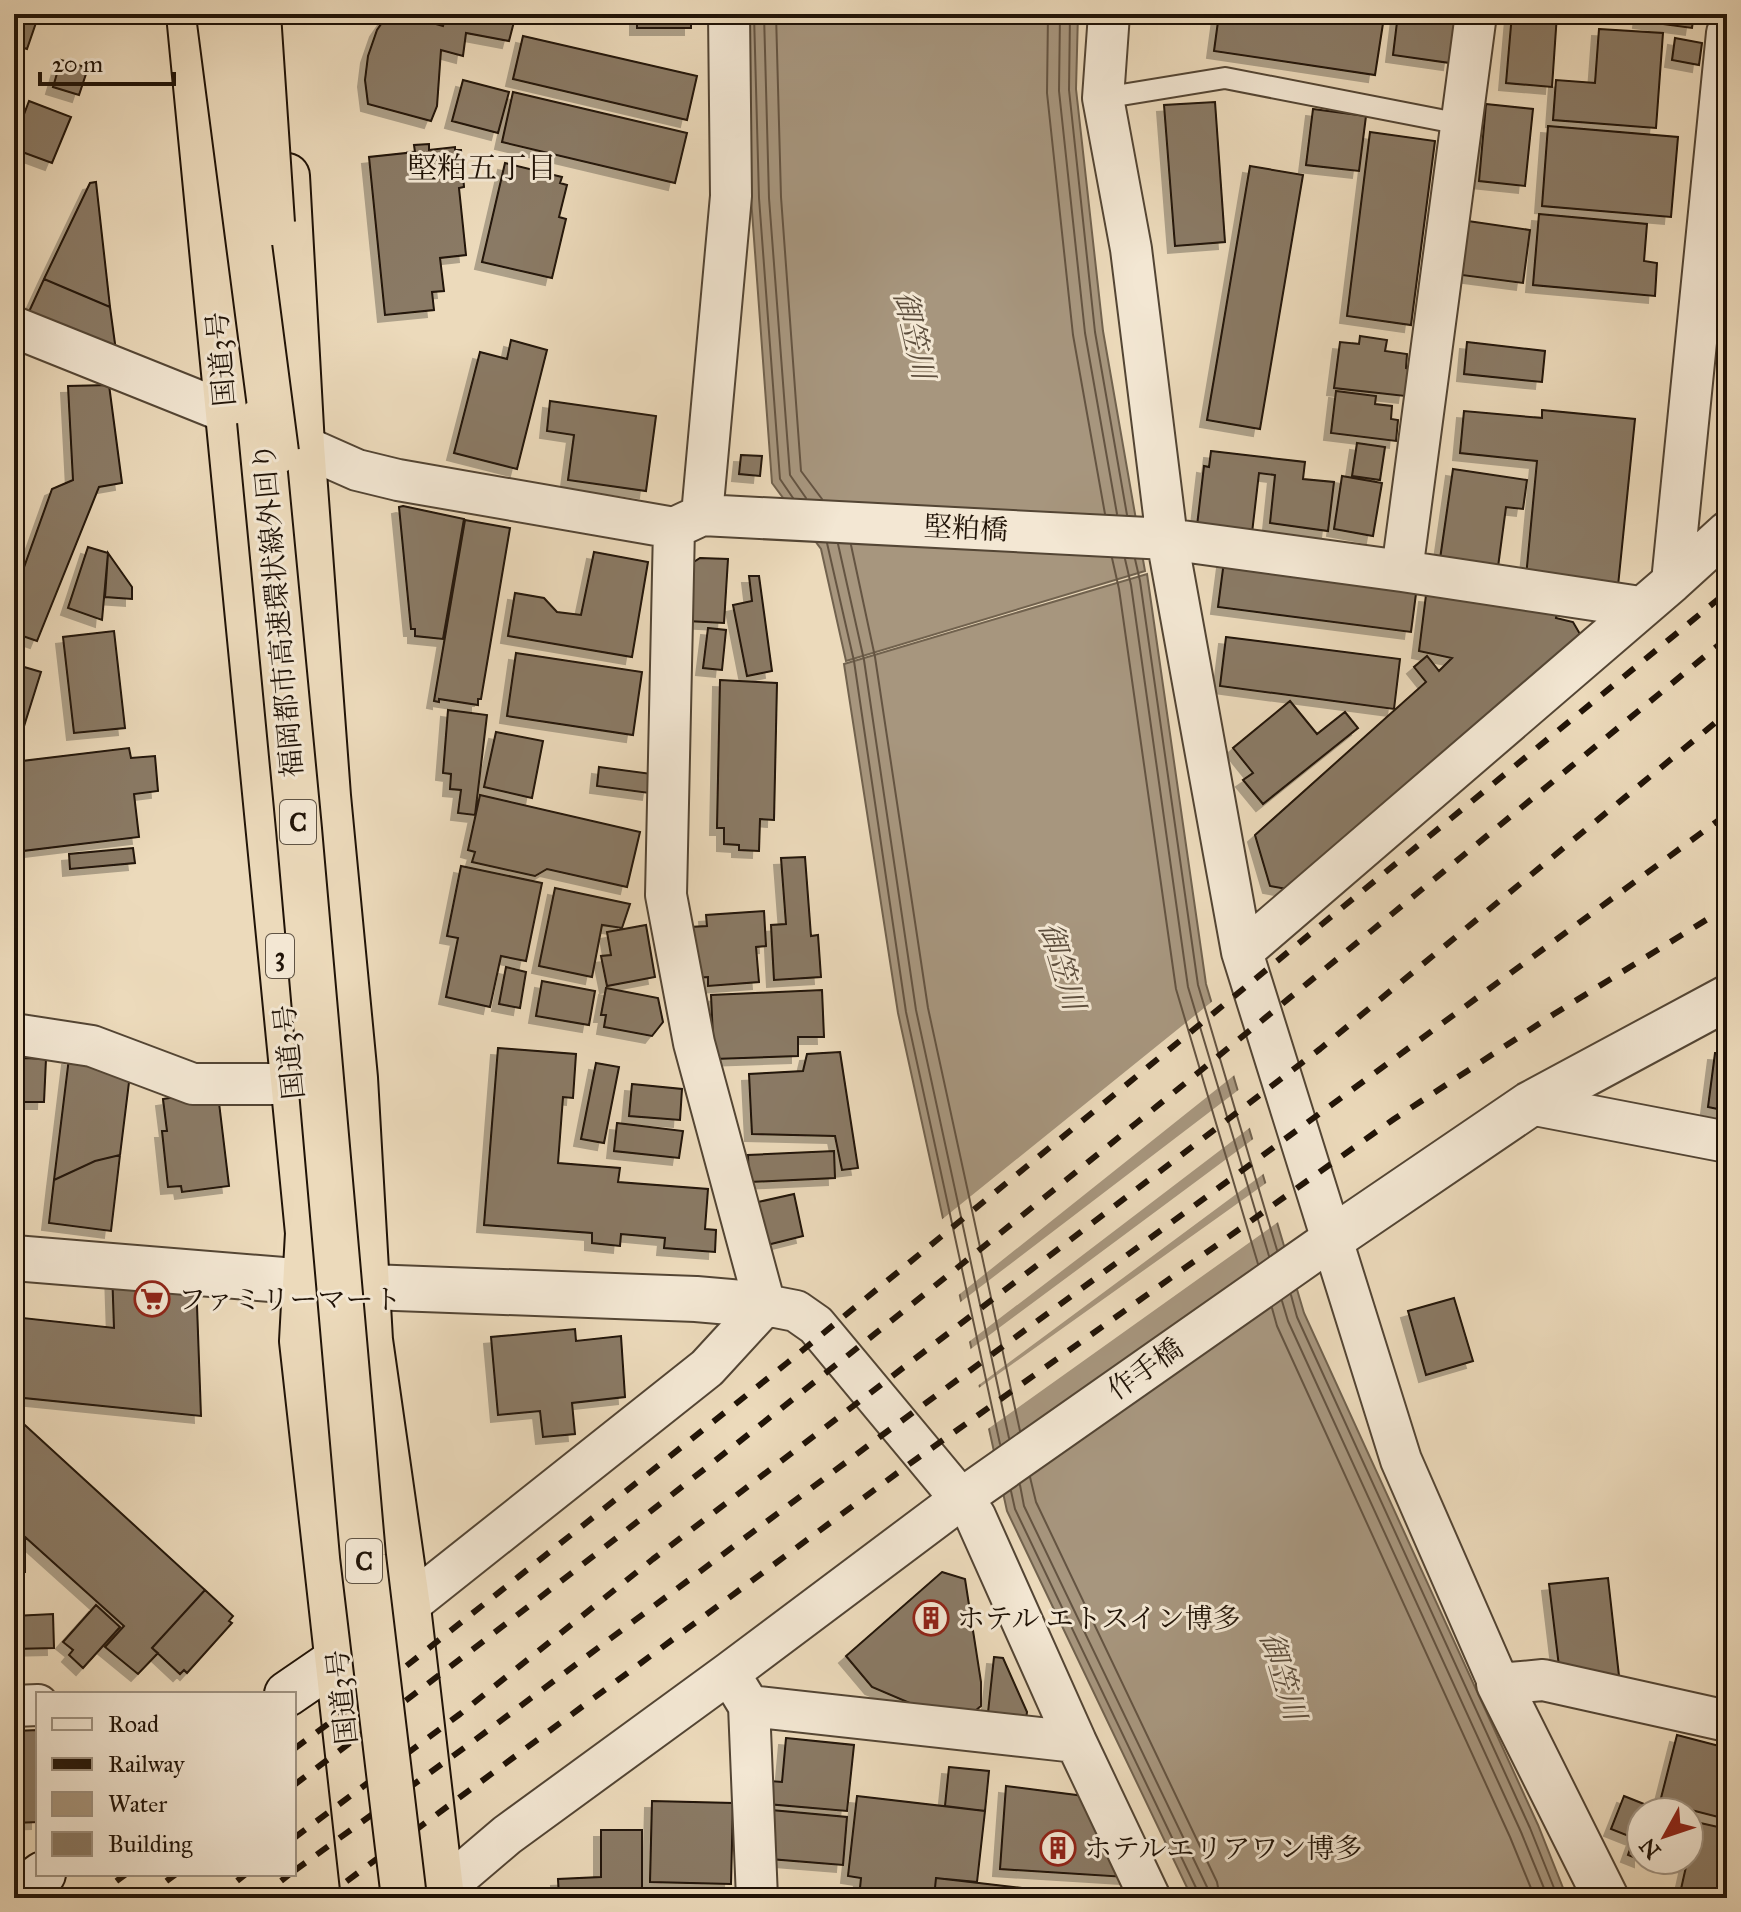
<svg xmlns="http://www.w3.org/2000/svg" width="1741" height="1912" font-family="'IM FELL Great Primer','Noto Serif JP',serif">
	<defs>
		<filter id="shadow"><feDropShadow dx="-7" dy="7" stdDeviation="0" flood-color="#0004"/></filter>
	</defs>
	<rect width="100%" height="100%" fill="#ecdabb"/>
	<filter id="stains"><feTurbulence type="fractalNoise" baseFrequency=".0025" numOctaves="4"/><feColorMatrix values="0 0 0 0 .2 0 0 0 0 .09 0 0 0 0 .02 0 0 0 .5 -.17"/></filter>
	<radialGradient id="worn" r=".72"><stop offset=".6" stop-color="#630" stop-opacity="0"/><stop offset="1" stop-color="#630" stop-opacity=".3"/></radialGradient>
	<path fill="#a7967e" stroke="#71624e" stroke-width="2" d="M746,14H1078L1076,89L1103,331L1145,571L846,661L821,549L772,483L751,198Z
		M1147,574L1206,984L1304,1313L1538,1825L1567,1898H1192L1007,1511L898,1013L844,664Z"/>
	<path fill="#ecdabb" d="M1214,1000L1237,1073L956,1297L940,1221Z
		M1241,1088L1252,1126L966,1344L958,1304Z
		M1256,1137L1266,1172L976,1387L968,1351Z
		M1269,1181L1281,1220L985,1431L976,1390Z"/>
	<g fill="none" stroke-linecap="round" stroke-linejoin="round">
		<path stroke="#645442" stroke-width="2" d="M754,14L759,198L780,479L793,498
			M764,14L769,198L790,475L806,498
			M776,14L781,197L801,471L822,499
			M1048,14L1047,93L1073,335L1105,514
			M1060,14L1059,91L1085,333L1117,514
			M1070,14L1069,90L1095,332L1127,515
			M827,543L854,661L906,1012L1000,1444
			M838,544L864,660L916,1010L1009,1438
			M851,545L875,657L928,1008L1020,1431
			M1112,558L1119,589L1176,989L1258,1264
			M1125,559L1131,585L1188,987L1269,1256
			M1135,559L1140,581L1198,985L1277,1250
			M1291,1295L1297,1317L1530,1828L1558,1898
			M1282,1301L1288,1321L1521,1832L1548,1898
			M1272,1308L1277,1326L1510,1837L1535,1898
			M1030,1477L1036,1502L1217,1882L1220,1898
			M1020,1485L1024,1506L1207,1887L1208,1898
			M1011,1491L1015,1509L1198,1892V1898"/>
	</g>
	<path fill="#8a7a65" stroke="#201307" stroke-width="2" filter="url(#shadow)" d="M14,14H39L27,49L14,45Z
		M388,14L404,15L443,26L446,14H516L509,41L466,33L463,56L441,50L437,106L431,121L368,104L365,80L368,56L377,30Z
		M660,14H691V28H637V16Z
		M1219,14H1361L1384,17L1375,75L1214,51Z
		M1398,14H1457L1450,63L1393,55Z
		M1512,14H1557L1552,87L1506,83Z
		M1641,14H1694L1692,28L1640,21Z
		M1599,29L1663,33L1656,128L1553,120L1556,80L1595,83Z
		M523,36L697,76L687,120L513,79Z
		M1675,38L1702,43L1699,65L1672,60Z
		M61,60L88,68L79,95L53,87Z
		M463,80L509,92L498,133L452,121Z
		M513,92L687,133L675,183L502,142Z
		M29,101L71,117L52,163L14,149V141Z
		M1215,102L1225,242L1175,246L1164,105Z
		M1486,104L1533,109L1525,186L1479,181Z
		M1313,109L1366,116L1359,171L1306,165Z
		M1548,126L1678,137L1671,217L1542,206Z
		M1370,132L1435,141L1411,325L1347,316Z
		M429,144V150L455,147V150H461L464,187L459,188L466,255L440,258L444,291L432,292L434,310L385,315L369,157L415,152L414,145Z
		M505,163L562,177L560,183L567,185L559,217L566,219L552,278L482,262Z
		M1250,166L1303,175L1260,429L1207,420Z
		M96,182L110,307L44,279L90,183Z
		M1539,214L1647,224L1644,261L1657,263L1655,296L1533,285Z
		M1461,220L1530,230L1523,283L1454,274Z
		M44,279L110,307L116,351L27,316Z
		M1712,280L1727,282V343L1705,340Z
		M1360,336L1387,340L1385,351L1407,354L1406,368L1409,369L1405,396L1334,388L1340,342L1359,344Z
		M511,340L547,350L517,469L454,453L480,352L507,359Z
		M1467,342L1545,351L1542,382L1464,374Z
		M109,385L122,483L99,487L37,641L14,633V567L23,570L52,489L73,480L68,386Z
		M1336,391L1376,396L1375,404L1392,406L1391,419L1398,420L1396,441L1331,433Z
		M550,401L656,416L646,491L568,480L574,435L547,431Z
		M1542,410L1635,419L1618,586L1526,577L1537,461L1460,453L1464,411L1542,418Z
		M1357,443L1385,447L1380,480L1352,476Z
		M1211,451L1305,462L1303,479L1334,482L1328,531L1270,523L1275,475L1259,473L1252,533L1197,526L1204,466L1209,467Z
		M741,455L762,456L760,476L739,474Z
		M1453,469L1527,480L1523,509L1506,507L1498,567L1440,559Z
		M1342,476L1382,483L1373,536L1334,529Z
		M403,506L464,519L443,639L415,636V629H411L399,507Z
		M465,520L510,528L481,699H478V705L439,699V702L434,701Z
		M88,547L108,553L102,620L68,608Z
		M594,552L648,562L632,657L508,636L515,593L544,598L557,612L581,615Z
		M108,553L132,587V599L105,597Z
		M700,558L728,559L724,623L687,621L689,565Z
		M1224,561L1417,586L1411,632L1218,607Z
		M749,576H759L772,671L747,676L733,605L752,601Z
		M1426,595L1558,608L1556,618L1573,622L1584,641L1292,890L1270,886L1255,835L1426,682L1414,667L1427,656L1439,671L1452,658L1419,651Z
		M708,628L726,630L722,670L703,668Z
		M114,631L125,728L74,733L63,637Z
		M1226,637L1400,659L1394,709L1220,686Z
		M516,653L642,672L633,735L507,716Z
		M14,664L41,672L20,739L14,737Z
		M720,680L777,683L774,820L760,819L759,851L739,850V845L724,844V828H717Z
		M1290,701L1317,734L1345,712L1358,728L1263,804L1243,780L1253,773L1233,748Z
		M448,710L487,715L475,815L458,813L461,790L450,789L451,774L443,773Z
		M496,732L543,741L532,798L484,787Z
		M129,748L131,758L155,756L158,791L134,794L139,837L14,852V762Z
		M599,767L652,774L649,793L597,786Z
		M480,795L640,832L627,887L547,869L535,876L472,862L475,852L468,850Z
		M133,848L135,863L70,869L69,854Z
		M805,857L811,936L818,935L821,977L774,980L771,925L786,924L781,858Z
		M461,866L542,883L526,961L501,956L490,1007L446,997L458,938L447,936Z
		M555,888L630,904L622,928L602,925L592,977L539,966Z
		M764,911L766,946L756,947L759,982L708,986V977L693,978L690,927L707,926L706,915Z
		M646,925L655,977L607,986L601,956L611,955L607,932Z
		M506,967L526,972L520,1008L499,1004Z
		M542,981L595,991L589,1025L536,1016Z
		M606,988L658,998L663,1022L652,1036L604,1027L606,1015H601Z
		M822,990L824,1037H798V1056L714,1059L711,995Z
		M498,1048L576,1054L573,1098L563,1097L558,1163L620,1168L618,1182L708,1189L705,1229L716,1230L715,1252L664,1248L665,1238L621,1234L620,1246L592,1243V1233L484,1225Z
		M840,1052L858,1168L842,1170L835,1136L752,1134L749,1074L803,1071L807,1054Z
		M1715,1053L1727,1054V1111L1708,1107Z
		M24,1058L46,1059L44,1102H14V1071Z
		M69,1058L131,1066L120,1155L95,1161L54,1180Z
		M596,1063L619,1067L604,1143L581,1139Z
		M632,1084L682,1089L680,1120L629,1116Z
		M217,1086L229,1186L182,1192L181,1186L168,1187L162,1131H167L163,1099L170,1098V1092Z
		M617,1123L683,1131L679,1158L614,1151Z
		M834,1151L835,1178L749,1182L748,1155Z
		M120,1155L111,1231L49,1223L54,1180L95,1161Z
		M794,1194L803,1236L767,1245L758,1202Z
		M112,1269L196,1278L201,1416L14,1397V1317L114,1328Z
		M1454,1298L1473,1361L1426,1375L1408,1311Z
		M575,1329L576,1341L621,1336L625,1397L572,1403L575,1434L543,1437L540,1411L498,1415L491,1337Z
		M15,1416L205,1590L152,1648L158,1653L138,1674L105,1647L124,1626L14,1527Z
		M14,1539H25V1572H14Z
		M942,1572L965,1579L981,1682V1706L959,1724L872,1687L846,1656Z
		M1608,1578L1619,1676L1561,1683L1549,1584Z
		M205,1590L233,1616L229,1621L232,1623L187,1673L184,1670L180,1674L152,1648Z
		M96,1605L120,1627L83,1668L69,1655L73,1650L63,1642Z
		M53,1614L54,1648L14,1649V1616Z
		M994,1657L1003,1658L1027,1712L1025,1727L987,1722Z
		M38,1730V1822L14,1823V1731Z
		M1677,1735L1727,1748L1726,1819L1660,1802Z
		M786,1738L854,1745L847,1811L767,1804L770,1781L782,1782Z
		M949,1767L989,1771L985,1811L945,1806Z
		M1006,1786L1092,1797L1126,1877L1000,1869Z
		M857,1796L985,1811L977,1882L936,1878L934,1898H859L861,1878L848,1876Z
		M1624,1796L1664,1812H1641V1860L1628,1855L1634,1838L1611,1829Z
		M652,1801L733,1803L731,1884L650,1882Z
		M771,1810L847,1817L843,1865L770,1859Z
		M1696,1822L1727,1829V1898H1679Z
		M601,1830H642V1898H559L558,1879L601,1877Z
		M936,1878L1047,1891L1046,1898H934Z
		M1116,1889L1119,1898H1072L1077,1890Z"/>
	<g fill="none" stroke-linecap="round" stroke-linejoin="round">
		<defs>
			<path id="service" d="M1103,98L1225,78L1461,124"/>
			<path id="minor" d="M1109,14L1103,98L1131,249L1167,539L1242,952L1401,1460L1499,1684L1543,1680L1727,1721
				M14,327L226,412L357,470L398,480L674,528L702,515L1167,539L1402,571L1640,607
				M702,515L731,196L729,14
				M674,528L666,895L694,1043L765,1305L796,1311L816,1325L975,1516L1076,1742L1150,1898
				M1402,571L1476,14
				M1672,582L1727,33
				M1242,952L1672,582L1727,532
				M14,1034L92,1046L193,1084H291
				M1530,1104L1727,1142
				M386,1623L707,1368L765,1305
				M729,1673L749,1706L1076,1742
				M14,1706L38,1705
				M749,1706L757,1898
				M433,1898L507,1835L729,1673L961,1499L1333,1238"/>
			<path id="tertiary" d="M1333,1238L1530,1104L1727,998
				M14,1258L369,1287L696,1299L765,1305
				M1499,1684L1606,1898"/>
			<path id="secondary" d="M287,1694L338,1659
				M14,1895L43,1874"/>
			<path id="trunk" d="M189,14L308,1233L302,1341L364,1898
				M287,176L302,446L328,796L355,1078L370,1340L408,1607L442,1898"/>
		</defs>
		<use href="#service" stroke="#534534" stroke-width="24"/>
		<use href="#minor" stroke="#534534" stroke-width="44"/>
		<use href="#tertiary" stroke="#534534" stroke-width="48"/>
		<use href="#secondary" stroke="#201307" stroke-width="48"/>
		<use href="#trunk" stroke="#201307" stroke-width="48"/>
		<use href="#service" stroke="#f3e7d3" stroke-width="20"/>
		<use href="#minor" stroke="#f3e7d3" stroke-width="40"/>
		<use href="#tertiary" stroke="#f3e7d3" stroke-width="44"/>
		<use href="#secondary" stroke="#f3e7d3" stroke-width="44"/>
		<use href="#trunk" stroke="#ecdabb" stroke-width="44"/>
		<path stroke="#201307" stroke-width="6" stroke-dasharray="14 14" stroke-linecap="butt" d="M294,1749L400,1671L787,1363L1727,592
			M294,1785C783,1418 1255,1027 1727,638
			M294,1838L460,1714L653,1559L1320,1049L1727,713
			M294,1871L475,1740L881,1436L1727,814
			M94,1898L126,1874
			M144,1898L176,1874
			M215,1898L246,1874
			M259,1898L290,1874
			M324,1898L908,1465L1394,1119L1554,1014L1727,907"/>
		<defs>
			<path id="motorway-bridge" d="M219,14L276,452
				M258,14L272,223
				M260,421L299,829L363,1556L404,1898"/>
		</defs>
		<use href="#motorway-bridge" stroke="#201307" stroke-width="48" stroke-linecap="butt"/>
		<use href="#motorway-bridge" stroke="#ecdabb" stroke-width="44"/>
	</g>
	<defs>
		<symbol id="supermarket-ring" viewBox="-11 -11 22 22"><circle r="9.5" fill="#f3e7d3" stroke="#8f2418" stroke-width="1.5"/><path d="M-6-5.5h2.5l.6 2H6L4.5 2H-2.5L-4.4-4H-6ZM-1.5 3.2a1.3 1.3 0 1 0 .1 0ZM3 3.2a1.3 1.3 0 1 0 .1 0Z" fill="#8f2418"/></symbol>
		<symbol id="building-ring" viewBox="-11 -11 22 22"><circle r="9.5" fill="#f3e7d3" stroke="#8f2418" stroke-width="1.5"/><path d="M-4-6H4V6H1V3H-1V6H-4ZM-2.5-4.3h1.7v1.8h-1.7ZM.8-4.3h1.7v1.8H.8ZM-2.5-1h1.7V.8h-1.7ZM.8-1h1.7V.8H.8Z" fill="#8f2418"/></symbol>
	</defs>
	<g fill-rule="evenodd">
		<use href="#supermarket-ring" x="132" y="1279" width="40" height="40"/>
		<use href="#building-ring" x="911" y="1598" width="40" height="40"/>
		<use href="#building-ring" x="1038" y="1828" width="40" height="40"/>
	</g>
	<g text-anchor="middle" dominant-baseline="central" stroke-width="6" stroke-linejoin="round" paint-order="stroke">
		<g fill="#f3e7d3" stroke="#5f5344" stroke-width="2">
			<rect x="280" y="800" width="36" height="44" rx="6"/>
			<rect x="266" y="934" width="28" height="44" rx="6"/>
			<rect x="346" y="1539" width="36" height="44" rx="6"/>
		</g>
		<g font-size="26" font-weight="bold" fill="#201307">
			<text x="298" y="822">C</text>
			<text x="280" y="956">3</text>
			<text x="364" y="1561">C</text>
		</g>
		<g font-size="28" fill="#201307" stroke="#f3e7d3">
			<text transform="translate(221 359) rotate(-95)">国道3号</text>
			<text transform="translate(966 528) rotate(3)">堅粕橋</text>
			<text transform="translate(278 610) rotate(-95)">福岡都市高速環状線外回り</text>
			<text transform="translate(289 1052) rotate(-96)">国道3号</text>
			<text transform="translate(1145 1369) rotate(-35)">作手橋</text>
			<text transform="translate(342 1697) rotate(-96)">国道3号</text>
		</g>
		<g font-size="28" fill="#201307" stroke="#f3e7d3" text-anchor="start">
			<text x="178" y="1299">ファミリーマート</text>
			<text x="957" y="1618">ホテル エトスイン博多</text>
			<text x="1084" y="1848">ホテルエリアワン博多</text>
		</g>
		<g font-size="30" fill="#201307" stroke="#f3e7d3">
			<text x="482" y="168">堅粕五丁目</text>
		</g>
		<g font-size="30" font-style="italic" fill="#5d4e3d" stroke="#f3e7d3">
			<text transform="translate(914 335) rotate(77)">御笠川</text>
			<text transform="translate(1062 966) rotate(73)">御笠川</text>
			<text transform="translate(1283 1676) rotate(73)">御笠川</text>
		</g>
	</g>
	<rect width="1741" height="1912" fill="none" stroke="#ecdabb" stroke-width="48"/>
	<rect x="16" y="16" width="1709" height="1880" fill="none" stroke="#201307" stroke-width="4"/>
	<rect x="24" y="24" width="1693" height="1864" fill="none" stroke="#201307" stroke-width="2"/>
	<rect x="36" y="1692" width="260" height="184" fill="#f3e7d3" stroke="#9f9281" stroke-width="2"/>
	<rect x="52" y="1718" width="40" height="12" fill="#f3e7d3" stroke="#9f9281" stroke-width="2"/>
	<text x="108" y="1732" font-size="24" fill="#201307">Road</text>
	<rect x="52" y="1758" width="40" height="12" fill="#201307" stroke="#9f9281" stroke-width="2"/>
	<text x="108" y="1772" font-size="24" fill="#201307">Railway</text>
	<rect x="52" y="1792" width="40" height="24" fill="#a7967e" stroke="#9f9281" stroke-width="2"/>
	<text x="108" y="1812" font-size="24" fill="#201307">Water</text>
	<rect x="52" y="1832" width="40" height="24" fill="#8a7a65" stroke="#9f9281" stroke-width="2"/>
	<text x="108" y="1852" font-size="24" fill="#201307">Building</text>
	<g transform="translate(1665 1836) rotate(230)"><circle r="38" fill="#f3e7d3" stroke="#9f9281" stroke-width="2"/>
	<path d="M0-6L14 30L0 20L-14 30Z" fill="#8f2418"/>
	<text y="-12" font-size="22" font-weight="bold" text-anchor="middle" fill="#201307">N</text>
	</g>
	<path d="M40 72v12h134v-12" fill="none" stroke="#201307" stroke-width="4"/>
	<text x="52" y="72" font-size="24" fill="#201307" stroke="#f3e7d3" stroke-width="6" paint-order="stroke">20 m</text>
	<rect width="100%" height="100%" filter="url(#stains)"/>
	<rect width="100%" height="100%" fill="url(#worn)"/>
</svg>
